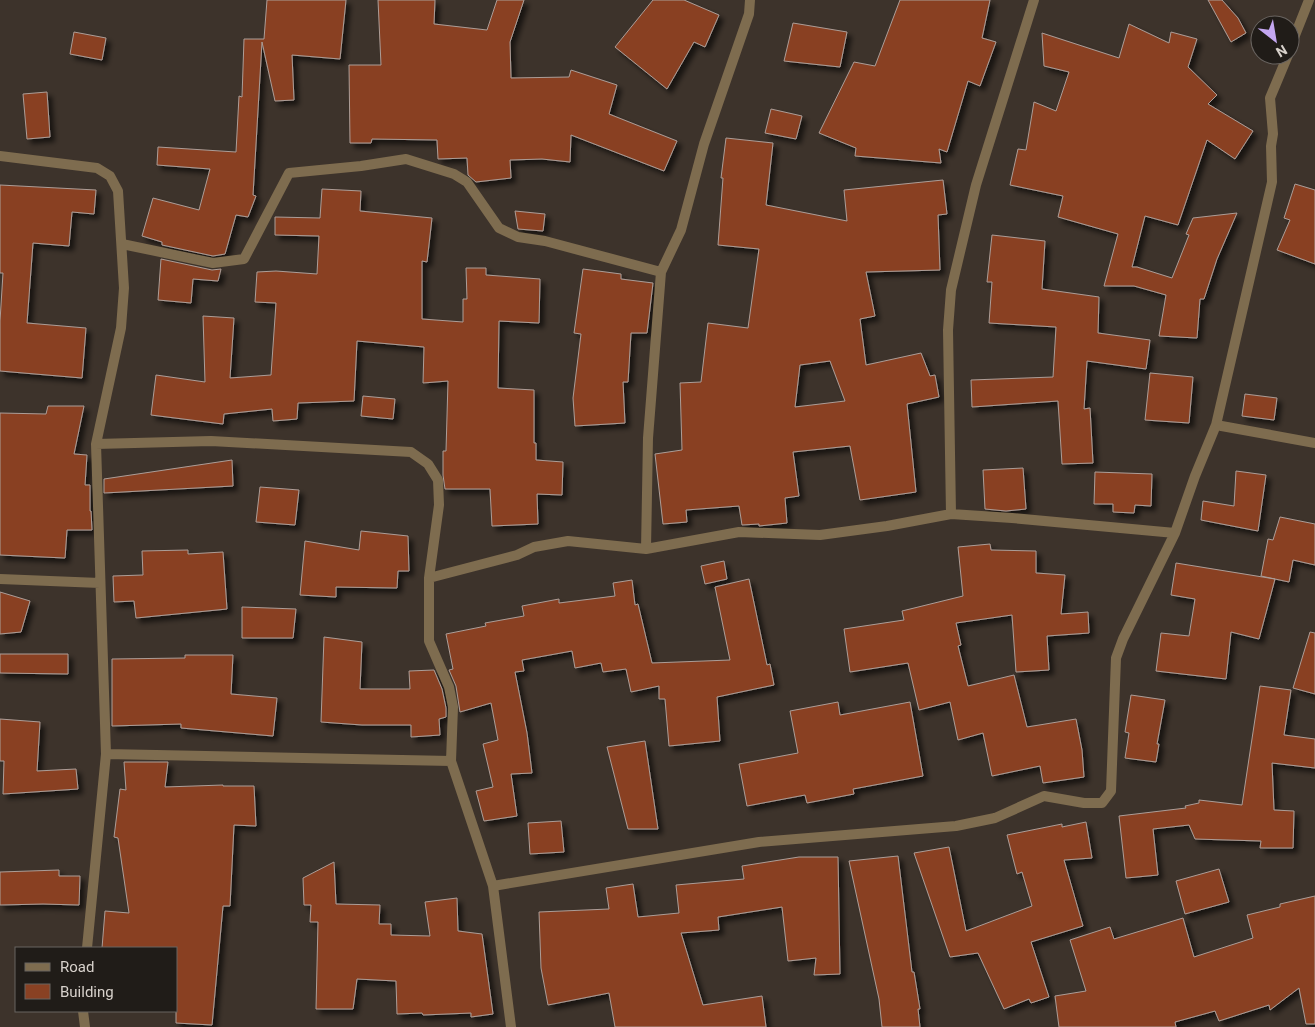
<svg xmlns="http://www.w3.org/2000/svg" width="1315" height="1027" font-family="Roboto,sans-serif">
	<defs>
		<filter id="shadow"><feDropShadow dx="4.5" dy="4.5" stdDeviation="2.5" flood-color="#0009"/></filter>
	</defs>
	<rect width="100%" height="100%" fill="#3d332b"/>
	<path fill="#894123" stroke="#ac9d97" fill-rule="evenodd" filter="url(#shadow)" d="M267,0H346L340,59L292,55L294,100L275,101L262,42L253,195L256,196L248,217L236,215L225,254L213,256L162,245V242L142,236L153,198L199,210L210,169L157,165L158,147L236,152L239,96L242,97L244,39H264Z
		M378,0H435L434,24L487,30L497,0H524L510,42L511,78L569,77L571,70L617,85L609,114L677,141L664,171L571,135L570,162L542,159L510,160L511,178L476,182L468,175L467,158L438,159L437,140L372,139L371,143H350L349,65H381Z
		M653,0H684L719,15L705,47L694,42L667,89L615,47Z
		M900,0H990L982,38L996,42L980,86L968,81L947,152L939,149L941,163L855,156L856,148L819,133L854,62L875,66Z
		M1208,0H1222L1238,18L1246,33L1231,42Z
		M793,23L847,32L840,67L784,61Z
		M1129,24L1169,43L1171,32L1197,39L1188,67L1217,95L1208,104L1253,131L1235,159L1207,140L1178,225L1145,216L1132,267H1137L1172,278L1189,235L1186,234L1193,218L1237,213L1217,259L1204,299H1200L1197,338L1159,336L1166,295L1134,286H1104L1118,234L1058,217L1063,196L1010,185L1018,149L1026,150L1034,102L1056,111L1069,72L1044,66L1042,33L1119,58Z
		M74,32L106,38L102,60L70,54Z
		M47,92L50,137L27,139L23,94Z
		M771,109L802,116L796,139L765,133Z
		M726,138L773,143L766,205L847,221L844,190L943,180L947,214L938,215L940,270L866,272L875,316L860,319L866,365L921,353L930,376L935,375L939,397L907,404L916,492L860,500L850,446L793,452L799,496L785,498L787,523L759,526V524L742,525L739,506L686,510L687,522L663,524L655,454L682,450L680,383L701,382L708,323L748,328L759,249L718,245L723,178H721ZM830,361L845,401L795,407L800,365Z
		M1295,184L1315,190V264L1277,250L1290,220L1284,218Z
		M0,185L96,190L94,214L72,212L69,246L33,243L27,323L86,328L82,378L0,371V321L3,273H0Z
		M322,189L361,191L360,211L432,218L427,262L422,261V319L463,322V299H467L466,268H486V275L540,279L539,323L499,321L498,388L534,390V443H536V460L563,462L562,495L537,494L538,524L492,526L490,489H445L443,475V451H446L448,381L423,383L424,347L357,341L354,401L298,403L297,419L273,421L272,409L224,414L223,424L151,415L156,375L205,382L203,316L234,318L230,378L271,375L276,303L255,302L257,272L276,271L317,274L319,236L275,235V217L320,218Z
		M515,211L545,214L543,231L518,229Z
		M992,235L1045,241L1042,289L1099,297L1098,333L1150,340L1146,369L1087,361L1084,409L1090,408L1093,463L1062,464L1058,401L972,407L971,380L1053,377L1056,327L989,323L992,282H987Z
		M161,259L212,270L221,269L218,281L193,279L191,303L158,300Z
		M583,269L621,274V279L653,283L647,333H631L628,382H623L625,423L575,426L573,398L581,334L574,333Z
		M1150,373L1193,377L1189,423L1145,420Z
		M1245,394L1277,398L1274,420L1242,416Z
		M363,396L395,399L393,419L361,416Z
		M48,406H84L74,454L87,455L85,485H90V511H91L92,530H67L65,558L0,555V413L46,414Z
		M232,460L233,486L104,493V479Z
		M1023,468L1026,509L1006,511L985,509L983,470Z
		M1236,471L1266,475L1258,531L1201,520L1203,501L1234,506Z
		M1095,472L1152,474L1151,506L1135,505L1134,513L1113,512V504H1094Z
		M260,487L299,490L295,525L256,522Z
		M1280,517L1315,524V565L1293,560L1289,582L1261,576L1268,539L1273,540Z
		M361,531L408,536L409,571H398L397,588L336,587V597L300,595L305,541L359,550Z
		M990,544L991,550L1036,551V573L1065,575L1061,614L1088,612L1089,633L1047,636L1049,670L1016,672L1012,615L956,623L961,645L958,646L968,686L1014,675L1027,727L1076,719L1082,750L1084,777L1043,783L1040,766L992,776L983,733L958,740L950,702L919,710L908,663L850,672L844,629L904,620L902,611L963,596L958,547Z
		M188,550V554L223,552L227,609L136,618L134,601L114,602L113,576L143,575L142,551Z
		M724,561L727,579L705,584L701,566Z
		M1176,563L1275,579L1259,639L1231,632L1226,679L1156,671L1161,633L1189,636L1195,599L1171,595Z
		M749,579L767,665L770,664L774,685L717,697L720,741L669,746L665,699H659V686L631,692L626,669L603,672L601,663L575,668L572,651L522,660L524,671L515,672L527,733L532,773L511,774L517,816L484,821L476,791L493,787L483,744L498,740L491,703L460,712L456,686L449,670L453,669L446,634L486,626L485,623L524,616L522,606L559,599V603L615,596L613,583L632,580L635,605L638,604L652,663L730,660L715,587Z
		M0,592L30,601L21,632L0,634Z
		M242,607L296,609L293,638H242Z
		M1310,632L1315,633V694L1293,688Z
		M324,637L362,642L360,689H410L409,671L434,670L442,689L446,708V717L439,719L440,735L411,737V725H362L321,722Z
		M0,654H68V674L0,673Z
		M185,655H233L231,694L277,698L273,736L181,728V724L112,726V659L185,658Z
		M1260,686L1291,690L1284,735L1315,739V768L1272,763L1274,810L1294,811L1293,848H1260L1261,841L1195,839L1189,825L1153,829L1158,875L1126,878L1119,816L1186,808L1185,806L1199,803V800L1242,805Z
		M1131,695L1165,700L1157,744H1159L1156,762L1125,758L1129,733L1125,732Z
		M838,702L840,715L910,702L923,776L853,789L854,794L807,803L805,795L747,806L739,764L798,753L790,711Z
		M0,719L40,722L37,771L76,769L78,789L3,794L4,761H0Z
		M645,741L658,829H628L607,747Z
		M124,762H168L165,787L223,785V786H254L256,826L234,825L230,906H223L212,1025L176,1023V948H102L105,911L129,913L118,838L114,837L120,789L126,790Z
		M561,821L564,852L530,854L528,823Z
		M1086,822L1092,858L1064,860L1083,926L1031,942L1049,997L1031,1003L1029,999L1004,1009L978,953L950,957L914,853L949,847L966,931L1032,906L1022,872L1017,874L1007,835L1062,824V827Z
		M898,856L912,972H914L920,1009H918L920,1027H882L879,999L849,861Z
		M799,857H838L840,974L814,975L816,958L788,961L782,907L718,917L719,930L681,933L703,1005L762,996L766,1027H615L609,993L548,1005L541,968L539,912L609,909L606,888L633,884L638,917L679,913L676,885L744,879L742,866Z
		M334,862L336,904L380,905L379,924H391V935L430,936L425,902L457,898L458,931L482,934L493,1014L471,1017V1013L423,1015L422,1013L397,1014L396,981L357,979L353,1009H316L318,922H310L311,905H304L303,878Z
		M1219,869L1229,902L1185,914L1176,881Z
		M59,870V876H80L79,905L43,904L0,905V872Z
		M1315,896V1024H1306L1299,988L1270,1010L1269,1005L1219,1021L1215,1011L1175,1022L1176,1027H1059L1055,996L1086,991L1070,940L1110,927L1114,939L1183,918L1194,957L1253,938L1247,915L1280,907V904Z"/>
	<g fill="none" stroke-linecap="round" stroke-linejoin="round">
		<path stroke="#7e6c4f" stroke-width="10" d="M1290,48L1309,0
			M0,156L97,168L110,176L118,191L124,288L121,328L96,444L106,754L87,948
			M122,244L213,263L244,259L289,173L361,166L406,159L454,174L467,182L499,228L518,237L545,241L661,272
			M1216,425L1315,443
			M96,444L211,441L411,452L428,464L438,480L439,505L429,578V641L449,687L453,707L451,761L493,886L511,1027
			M951,514L948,330L951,290L976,185L1034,0
			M646,549L648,438L661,272L681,230L704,144L749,14L750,0
			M429,578L517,555L534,547L568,541L646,549L739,532L820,535L887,526L951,514L1012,518L1175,533
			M0,579L100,583
			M106,754L451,761
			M493,886L759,842L956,826L995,818L1044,796L1084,803H1102L1111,791L1116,658L1123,639L1175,533L1195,476L1216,425L1272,182L1271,146L1273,134L1270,98L1288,55
			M83,1011L85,1027"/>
	</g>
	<rect x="15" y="947" width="162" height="65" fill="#201c18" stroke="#696460"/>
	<rect x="25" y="963" width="25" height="8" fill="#7e6c4f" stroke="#696460"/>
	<text x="60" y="972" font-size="15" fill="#d7d1cb">Road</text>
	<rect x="25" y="984" width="25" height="15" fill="#894123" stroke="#696460"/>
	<text x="60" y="997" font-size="15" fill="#d7d1cb">Building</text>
	<g transform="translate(1275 40) rotate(149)"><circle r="24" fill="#201c18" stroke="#696460"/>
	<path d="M0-4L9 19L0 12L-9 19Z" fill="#c4a7f1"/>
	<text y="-8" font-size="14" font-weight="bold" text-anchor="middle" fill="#d7d1cb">N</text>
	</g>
</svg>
